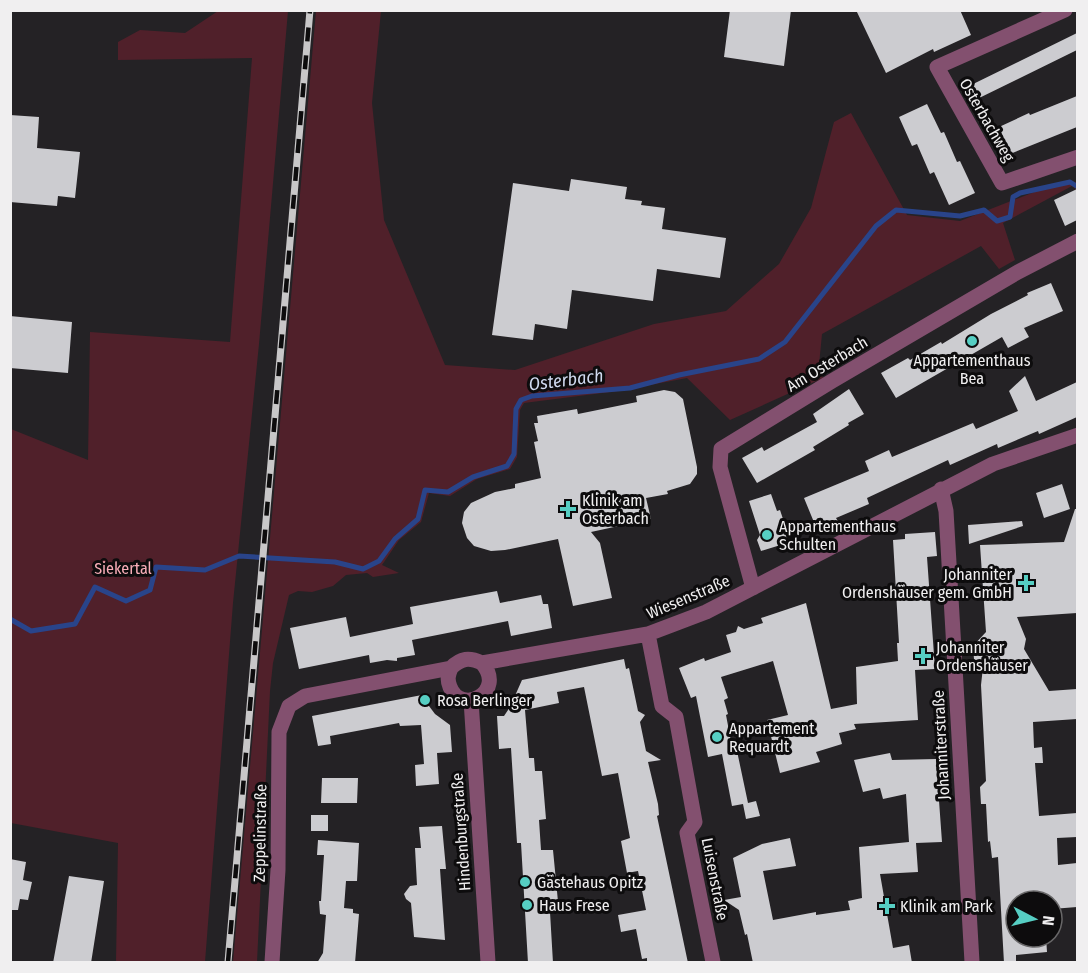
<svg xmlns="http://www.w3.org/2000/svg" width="1088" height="973" font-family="'Fira Sans Condensed',sans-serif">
	<rect width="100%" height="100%" fill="#242225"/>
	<path fill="#50202a" d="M218,11H288L259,344L233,603L205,962H116L118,843L11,823V429L88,460L90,332L230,342L252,58L118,60V42L140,30L185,33Z
		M316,11H381L372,103L384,220L445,365L515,370L654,324L726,311L779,264L811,208L834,122L851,113L907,215L960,221L1042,189L1077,182V190L1072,186L1003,223L1015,260L999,269L981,246L822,334L819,365L823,378L730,420L687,378L618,391L524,403L520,410L517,457L510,469L477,479L450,496L429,493L421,522L399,540L382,565L399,573L373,577L367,573L346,575L333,586L312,592L298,591L289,595L273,663L270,691L257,962H233Z"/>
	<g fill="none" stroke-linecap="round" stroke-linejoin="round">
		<path stroke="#29448a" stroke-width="5" d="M10,619L31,631L75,624L95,587L126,601L150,590L156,567L205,570L239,556L335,562L363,569L379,561L395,539L418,519L425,490L448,492L473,477L507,466L514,454L516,409L521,400L532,396L630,388L679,375L759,359L785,342L876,226L896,210L960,216L984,210L997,221L1010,217L1013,197L1020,193L1070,182L1078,187"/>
	</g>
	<path fill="#ccccd0" d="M730,10H791L784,66L724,57Z
		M856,10H960L971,35L934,52L933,49L886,73Z
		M1077,33V50L973,101L967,87Z
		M1077,96V127L1010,154L999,127L1029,113L1030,115Z
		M927,104L941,133L944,132L957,162L960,161L975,193L949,205L934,172L930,174L917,144L912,146L899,117Z
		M10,115L39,117L37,148L80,152L75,198L58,196L57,206L10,202Z
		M571,179L627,187L625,199L642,201L641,205L665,208L662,229L726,238L720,278L657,269L653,301L572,290L567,329L535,324L533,340L492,335L513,183L569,191Z
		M1077,189V220L1065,226L1054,200Z
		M1051,283L1063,311L1024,328L1029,337L1008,348L1002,337L896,398L881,373L908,358L910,360L941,342L942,344L991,314L1028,295L1027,293Z
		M10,316L72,322L68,373L10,368Z
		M1025,376L1036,401L1077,382V417L1039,434L1038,431L998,448L997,444L950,465L948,460L867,498L869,504L836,518L839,523L818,532L804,498L869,471L865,461L889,450L892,457L973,423L976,429L1018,411L1009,391Z
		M849,389L864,414L848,423L849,425L813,447L815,450L757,483L742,458L762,447L764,451L817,422L813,414Z
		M664,390L675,392L683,399L697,467V474L690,484L667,491L668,494L646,498L651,519L591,532L600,543L612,598L573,606L558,539L505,550L491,551L474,546L467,538L462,523L464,512L471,503L495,492L515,488V484L541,478L534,442L538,441L534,423H538L537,416L577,409L578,414L637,402L636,396Z
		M1062,484L1070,509L1044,518L1036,493Z
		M771,494L777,511L780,510L789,537L786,539L787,543L761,551L757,540L760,535L749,501Z
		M1075,509H1077V613L1017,617L1026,639L1024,649L1049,691L1077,689V719L1033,722L1034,748L1042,747L1043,763H1035L1039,816L1077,813V837L1057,838L1058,865L1077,863V907L1052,909V901H1016V937H1046L1047,952L1016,955V963H1004L998,857L992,858L990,841L988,842L986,804H981L980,787L986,781L981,685L983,667L974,659L973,646L986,632L980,545L1064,542Z
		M1022,521L1023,526L969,544L968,525Z
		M935,532L937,556L927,557L935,669L915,670L918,720L854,724L856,729L839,733L842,744L816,752L820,762L780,773L767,720L788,715L773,661L721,677L728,698L724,700L728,714L726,715L733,752L737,751L748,803L756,801L760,816L746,819L743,804L732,806L722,754L708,757L696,696L691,698L679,668L704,658L705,661L731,652L726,635L736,632L738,626L744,629L763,623L761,618L806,603L831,709L857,704L856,667L898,661L897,643H899L893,540L905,539V534Z
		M497,591L500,603L541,595L543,604H548L552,628L511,636L508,621L412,640L415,655L397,658V661L387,660L370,663L369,655L299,669L290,628L346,617L350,637L413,624L410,607Z
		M624,659L626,669L629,668L638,711L645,715L640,722L646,751L661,760L648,762L658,804L659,815L657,816L688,963H647V958L642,959L636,929L621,932L618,915L646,910L638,871L627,873L621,841L630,838L618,773L602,776L584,687L557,692L559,703L525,710L529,758H534L535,771H542L546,819L539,820L541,850H553L559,912H550L553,963H528L521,843H517L511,748L499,749L497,716H504L510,707L522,680Z
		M422,695L424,707L429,706L435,714L450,725L452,752L437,753L439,784L416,786L415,765L424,764L421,725L400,726L399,723L330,736L331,744L318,746L312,716Z
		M890,753L892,760L936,759L942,842L916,843L918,872L880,874L893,948L909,945L912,963H753L747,934L745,935L739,910L724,900L741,897L733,858L762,844L790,838L796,866L763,871L773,920L816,912V915L850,910L848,901L862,898L859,847L909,842L906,794L883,799L880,788L863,792L854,760Z
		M322,778H358L357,803H321Z
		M311,815H328V831H311Z
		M442,826L446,869H440L445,940L414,937L411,903L406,899L404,894L410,886L417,885L415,848H421L419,827Z
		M318,840L359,843L357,881H346L344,908L353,909V913L359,914L355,963H317L323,953L326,915L320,914L319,901H321L324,855H317Z
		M10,859L26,862L23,880L32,882L28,900L20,899L18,910H10Z
		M69,876L104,881L91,963H53Z"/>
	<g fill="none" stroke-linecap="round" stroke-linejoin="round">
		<path stroke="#83506f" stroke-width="15" d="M1065,10L937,67L1002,183L1078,157
			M941,489L946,511L972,962
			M753,588L720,467L721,449L832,381L1018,272L1078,241
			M648,634L662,706L676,717L695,822L687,833L713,962
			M451,668C448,675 447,680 450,687C461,716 507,692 482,663
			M471,700L488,962
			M272,962L278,870L279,732L289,706L305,696L451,668C461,658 469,657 482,663L648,634L706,612L993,464L1078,435"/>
		<defs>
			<path id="rail" d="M228,962L310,10"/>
		</defs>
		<use href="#rail" stroke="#c8c7c8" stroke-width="7"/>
		<use href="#rail" stroke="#0d0c0d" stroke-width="4.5" stroke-dasharray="14" stroke-linecap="butt"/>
	</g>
	<g fill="#56cec3" stroke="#0d0c0d" stroke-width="2">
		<circle cx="972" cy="341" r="6"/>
		<path d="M565 500h6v6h6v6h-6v6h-6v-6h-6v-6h6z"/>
		<circle cx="767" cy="535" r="6"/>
		<path d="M1023 574h6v6h6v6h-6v6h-6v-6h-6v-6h6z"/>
		<path d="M920 647h6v6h6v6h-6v6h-6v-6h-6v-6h6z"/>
		<circle cx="425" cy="700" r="6"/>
		<circle cx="717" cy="737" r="6"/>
		<circle cx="525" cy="882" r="6"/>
		<circle cx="527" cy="905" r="6"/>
		<path d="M884 897h6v6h6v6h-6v6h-6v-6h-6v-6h6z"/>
	</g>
	<g text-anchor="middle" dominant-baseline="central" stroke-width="6" stroke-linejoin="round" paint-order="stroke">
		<g font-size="16" fill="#f0eff0" stroke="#0d0c0d">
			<text transform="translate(987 120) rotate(60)">Osterbachweg</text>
			<text transform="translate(827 364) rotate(-31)">Am Osterbach</text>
			<text transform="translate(688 597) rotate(-23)">Wiesenstraße</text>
			<text transform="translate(941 745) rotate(-93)">Johanniterstraße</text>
			<text transform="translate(461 832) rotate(-94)">Hindenburgstraße</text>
			<text transform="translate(260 833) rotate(-89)">Zeppelinstraße</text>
			<text transform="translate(715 879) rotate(79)">Luisenstraße</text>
		</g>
		<g font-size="16" fill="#f0eff0" stroke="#0d0c0d" text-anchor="start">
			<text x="972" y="360" text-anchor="middle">Appartementhaus<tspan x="972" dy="18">Bea</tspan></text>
			<text x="582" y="500">Klinik am<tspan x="582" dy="18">Osterbach</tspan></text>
			<text x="779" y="526">Appartementhaus<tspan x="779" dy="18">Schulten</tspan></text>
			<text x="1012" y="574" text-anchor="end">Johanniter<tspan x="1012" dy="18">Ordenshäuser gem. GmbH</tspan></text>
			<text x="936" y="647">Johanniter<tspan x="936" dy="18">Ordenshäuser</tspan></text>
			<text x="437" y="700">Rosa Berlinger</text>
			<text x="729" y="728">Appartement<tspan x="729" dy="18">Requardt</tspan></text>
			<text x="537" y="882">Gästehaus Opitz</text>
			<text x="539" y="905">Haus Frese</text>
			<text x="900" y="906">Klinik am Park</text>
		</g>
		<g font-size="16" fill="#f9adb8" stroke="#0d0c0d">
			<text x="123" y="568">Siekertal</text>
		</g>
		<g font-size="18" font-style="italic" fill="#d0daef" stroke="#0d0c0d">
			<text transform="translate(566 380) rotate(-7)">Osterbach</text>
		</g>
	</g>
	<rect width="1088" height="973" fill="none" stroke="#f0eff0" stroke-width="24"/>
	<g transform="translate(1034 919) rotate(97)"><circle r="28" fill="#0d0c0d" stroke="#686768" stroke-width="1.5"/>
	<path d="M0-4.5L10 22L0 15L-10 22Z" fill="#56cec3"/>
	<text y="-9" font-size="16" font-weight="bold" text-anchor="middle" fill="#f0eff0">N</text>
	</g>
</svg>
